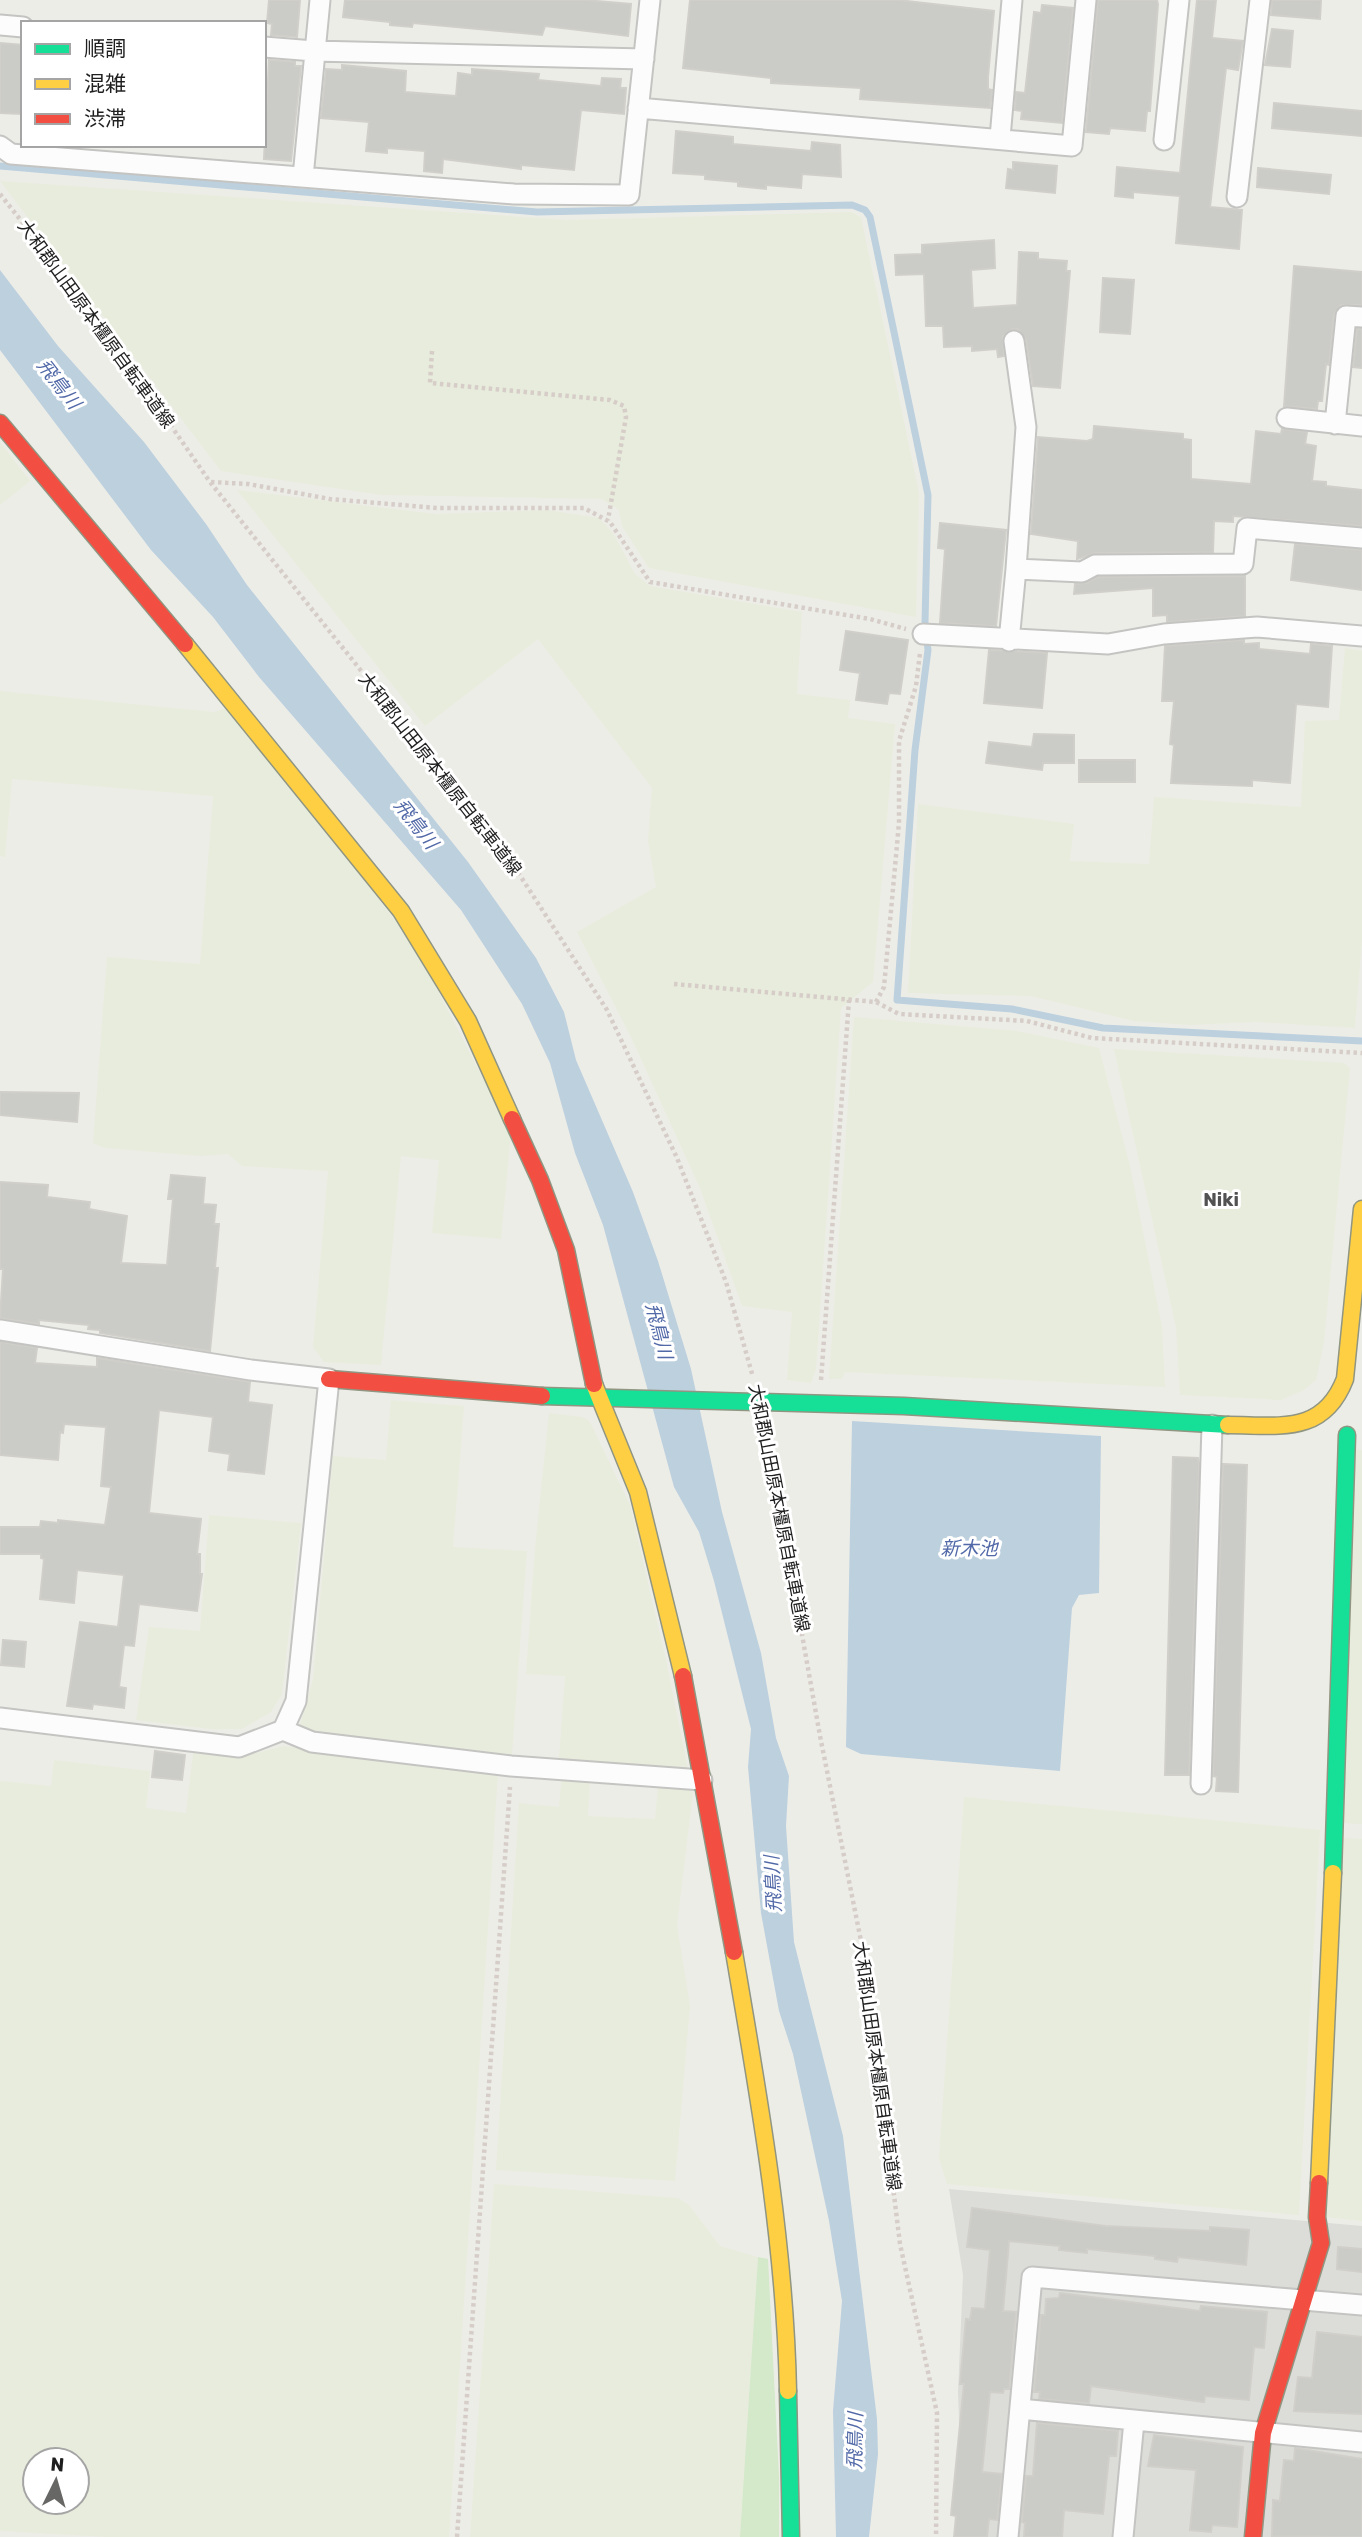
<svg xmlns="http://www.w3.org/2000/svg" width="1362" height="2537" font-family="Rubik,'Noto Sans JP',sans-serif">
	<rect width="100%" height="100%" fill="#edede8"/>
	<path fill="#dcdcd9" d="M949,2189L1362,2226V2537H963L958,2392L963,2275Z"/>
	<path fill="#e8ecdc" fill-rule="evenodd" d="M0,181L568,220L851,212L861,217L919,493L916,617L649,568L622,526L619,510L602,499L381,495L221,471Z
		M0,442L30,481L0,505Z
		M237,490L436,514L547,510L599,518L613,533L635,574L650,586L802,612L797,694L850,700L848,718L895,724L873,982L841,1008L816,1369L811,1383L787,1380L792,1312L742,1306L700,1188L631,1037L577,932L656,887L648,841L652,788L538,639L425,726Z
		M1345,648L1362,651V939L1355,1028L1256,1022L1191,1025L1134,1021L1031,996L908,993L918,804L1074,824L1070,861L1149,864L1154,797L1301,807L1305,721L1339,720Z
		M0,691L214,712L230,707L415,946L511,1133L501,1239L432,1233L439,1160L401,1156L381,1365L324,1362L313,1347L328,1171L242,1166L228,1154L200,1156L105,1148L93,1143L107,957L200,964L213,796L12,779L5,857L0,856Z
		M854,1017L1017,1031L1099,1048L1130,1166L1162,1327L1165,1387L845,1372L842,1379H829Z
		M1114,1049L1344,1063L1350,1068L1324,1342L1316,1380L1304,1390L1281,1400L1180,1395L1176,1327Z
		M391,1400L464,1406L453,1547L527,1551L512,1754L412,1747L316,1733L300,1725L313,1679L333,1456L386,1460Z
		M549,1413L583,1417L590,1422L630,1505L666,1660L688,1769L684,1771L559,1758L565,1676L526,1674L535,1548Z
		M1354,1449L1362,1450V1824L1343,1823Z
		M209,1515L301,1523L282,1694L271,1712L242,1729H210L136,1720L149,1627L200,1631Z
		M284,1746L498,1772L449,2537H107L0,2531V1781L51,1786L54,1760L150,1771L146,1808L186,1813L193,1753L238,1758ZM35,2460H77V2502H35Z
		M562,1774L590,1777L588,1816L655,1819L658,1785L680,1787L693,1792L677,1925L690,2006L675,2181L496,2170L519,1803L559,1807Z
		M964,1797L1320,1830L1299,2215L947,2184L939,2158Z
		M1342,1838L1362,1839V2221L1326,2217Z
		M494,2184L678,2198L689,2205L720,2246L758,2257L740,2537H470Z"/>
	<path fill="#d3e9c9" d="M758,2257L768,2259L779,2477V2537H740Z"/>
	<path fill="#bdd0de" d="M0,270L58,346L144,442L206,524L247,585L468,862L536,958L564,1012L576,1060L633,1192L658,1261L691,1369L722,1512L761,1653L776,1738L789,1776L786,1826L794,1942L843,2136L877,2419L878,2454L869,2537H836L833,2411L842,2301L829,2221L793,2054L779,2011L761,1913L748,1767L751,1729L714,1581L699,1532L674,1487L603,1225L575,1153L550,1063L522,1004L461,910L259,677L213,617L151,550L0,350Z
		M852,1421L1101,1436L1099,1593L1079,1595L1072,1608L1060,1771L861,1754L846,1747Z"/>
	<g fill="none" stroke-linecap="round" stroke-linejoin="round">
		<path stroke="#bdd0de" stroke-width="7" d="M0,166L537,212L852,205L865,210L870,217L928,495L925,622L928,650L915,750L897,1000L1012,1009L1103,1028L1362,1041"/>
	</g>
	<path fill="#cbcbc7" stroke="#d0cfc9" stroke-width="2" d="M269,0H300L297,37L271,35L272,24L267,23Z
		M345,0H585L631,4L628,36L545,26L542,35L413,23L412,27L390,25V22L343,17Z
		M690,0H898L994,11L988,77V89L992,90L990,108L860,99L861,88L771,83V78L683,68Z
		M1098,0H1157L1158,4L1150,111H1147L1145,131L1110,128L1109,134L1086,132Z
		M1197,0H1216L1212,38L1243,41L1238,70L1226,68L1210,207L1242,210L1239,249L1176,243L1180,196L1133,192V198L1115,196L1117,167L1180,173Z
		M1272,0H1321L1320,19L1271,15Z
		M1042,5L1073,8L1062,123L1021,119L1022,111L1015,110L1016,92L1025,93L1034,12L1041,13Z
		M1272,29L1293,31L1290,67L1265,65Z
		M0,43L23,45L21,114L0,113Z
		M269,60L295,62V66H301L291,161L264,159Z
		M342,65L406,71L405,92L456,96L458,73L472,75V69L539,74L538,80L601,86L602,78L621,79L620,88H626L624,114L581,110L574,170L521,165V169L443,159L442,173L424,171L425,151L387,148V153L366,151L369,122L321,118L326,69L342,70Z
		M1274,103L1362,111V136L1272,128Z
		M676,131L733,137V144L811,151L812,142L840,145L841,177L802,174L801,188L766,185V189L738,186V182L705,179V175L673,173Z
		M1013,162L1057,166L1055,193L1006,188L1008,169L1013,170Z
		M1258,168L1331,175L1329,194L1257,187Z
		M994,240L995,268L971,270L973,308L1017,305L1019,252L1038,253V259L1067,261L1066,271H1070L1060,388L1033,386L1026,339L1018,329H1012L1003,336L1004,356L998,357L997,349L972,351V346L944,347L943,326H926L924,274L896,275L895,255L922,254V245Z
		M1294,266L1362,272V305H1341L1334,314L1329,365L1326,364L1322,401H1318L1317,409L1284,406Z
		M1103,278L1134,280L1130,334L1100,332Z
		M1357,329H1362V368L1353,367Z
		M1094,426L1183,434V439L1191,440V479L1251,484L1256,431L1281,434L1282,429L1307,432L1305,444L1316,446L1312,481L1326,482V486L1362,490V526L1233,516V522L1214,521L1213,552L1095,553L1077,559L1078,541L1031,534L1038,437L1087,441L1093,439Z
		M940,523L1006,530L996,626L940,623L945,549L938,548Z
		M1295,544L1362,550V590L1291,580Z
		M1245,576V616L1167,622V615L1153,616V588L1074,594L1075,584L1087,583L1098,577Z
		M846,631L908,640L900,694L889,693L887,704L856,700L860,673L840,670Z
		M1244,640V644L1259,643V649L1310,654L1311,644L1332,646L1328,707L1296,704L1290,783L1252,780V786L1171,783L1174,745L1170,744L1174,701H1162L1165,646Z
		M989,650L1047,653L1042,708L984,703Z
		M1034,734L1074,735V763H1043L1042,770L986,763L989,742L1032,747Z
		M1079,760H1135V782H1079Z
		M0,1092L79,1093L77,1122L0,1115Z
		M171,1175L205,1178L203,1204L216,1205L214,1224H219L215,1268H218L210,1351L100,1333V1330L88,1329L89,1325L39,1320V1324L0,1318L3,1269H0V1182L48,1185L47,1197L90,1202L89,1209L127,1216L121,1263L167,1265L173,1199H168Z
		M0,1342L37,1348L35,1363L97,1367V1358L250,1382L248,1402L272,1405L264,1474L228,1470L230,1454L209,1451L213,1417L159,1410L149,1513L201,1519L197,1554H200V1574H202L197,1611L139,1604L134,1646L124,1645L119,1687L126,1688L124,1708L93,1704L92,1709L67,1706L80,1622L118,1627L124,1575L77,1570L74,1603L40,1599L44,1559L41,1558V1554H0V1527H40L41,1521L58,1523V1520L105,1525L111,1487L101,1486L106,1427L64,1424L63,1433L60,1432L58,1460L0,1455Z
		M1173,1457L1198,1458L1199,1464L1189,1775H1165Z
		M1223,1464L1247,1465L1238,1792L1216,1791L1217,1777L1213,1776Z
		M3,1640L26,1642L24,1667L1,1665Z
		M155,1751L185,1755L182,1780L152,1777Z
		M972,2208L1105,2226L1210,2231V2227L1249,2230L1246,2265L1178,2257L1177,2262L1155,2259V2256L1087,2249V2253L1059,2250L1060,2246L1009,2241L1003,2311L1016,2312L1009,2389H1004L1003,2393L990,2392L982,2472L1002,2474L997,2520L989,2519L987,2537H954L956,2516L951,2515L964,2384H960L966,2319L970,2320L972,2308L985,2309L990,2250L967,2247Z
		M1338,2247L1362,2249V2272L1337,2269Z
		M1060,2293L1200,2311L1201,2306L1267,2312L1264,2348L1254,2347L1249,2400L1205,2396L1204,2402L1091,2386L1089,2403L1039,2399L1040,2392H1034L1041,2315H1045L1046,2299L1059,2298Z
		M1317,2332L1362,2337V2414L1294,2411L1298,2377L1312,2378Z
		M1037,2423L1118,2431L1116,2456H1109L1103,2514L1064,2510L1062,2537H1024L1025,2523L1022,2522L1026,2476H1033Z
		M1154,2435L1243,2447L1237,2527L1212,2525L1211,2532L1190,2530L1196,2470L1148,2466Z
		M1295,2448L1362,2459V2537L1272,2536L1273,2500L1280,2501L1284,2460L1294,2461Z"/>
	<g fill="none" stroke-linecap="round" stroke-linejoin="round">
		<defs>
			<path id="street" d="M0,25L23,27
				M264,47L314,51L644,59
				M638,108L1072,146L1086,0
				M1000,138L1012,0
				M1164,140L1179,0
				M0,146L11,154L514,194L629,195L650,0
				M303,177L320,0
				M1237,197L1260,0
				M1014,341L1026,427L1016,569
				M1287,418L1362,426
				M1335,424L1346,316L1362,317
				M923,634L1108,644L1164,634L1257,627L1362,636
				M1009,641L1016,569L1082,572L1095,565L1243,564L1247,528L1362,538
				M0,1330L251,1370L329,1379L296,1701L283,1730L239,1747L0,1718
				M283,1730L312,1742L511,1766L702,1780
				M1201,1784L1212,1425
				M1020,2409L1362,2442
				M1008,2537L1032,2277L1362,2305
				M1123,2537L1134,2421"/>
			<path id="fast" d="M542,1396L904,1406L1228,1425
				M1333,1873L1347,1435
				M788,2391L791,2537"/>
			<path id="slow" d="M185,644L401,911L468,1021L512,1119
				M594,1384L638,1492L683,1676
				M1228,1425C1278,1425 1323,1436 1345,1379L1362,1209
				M734,1952C759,2098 785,2243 788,2391
				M1319,2183L1333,1873"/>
			<path id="jam" d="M0,423L185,644
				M512,1119L540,1180L566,1250L594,1384
				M329,1379L542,1396
				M683,1676L734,1952
				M1253,2537L1263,2433L1321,2243L1317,2217L1319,2183"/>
		</defs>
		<use href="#street" stroke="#c4c4c2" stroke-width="23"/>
		<use href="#fast" stroke="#909681" stroke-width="19"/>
		<use href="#slow" stroke="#909681" stroke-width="19"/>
		<use href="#jam" stroke="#909681" stroke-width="19"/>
		<path stroke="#d6cdc8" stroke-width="4.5" stroke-dasharray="3.5 3.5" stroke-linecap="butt" d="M0,194L86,303L210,482L499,843L607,1010L677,1158L726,1282L753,1377
			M432,351L430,383L610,400L624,406L626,417L608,520
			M211,482L248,484L330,499L437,508H584L610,522L650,582L870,619L906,629
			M674,984L876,1002L899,1014L1027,1021L1092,1038L1362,1053
			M876,1002L884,987L899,823V741L916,686L920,653
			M821,1380L849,1000
			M765,1426L820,1736L866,1966L900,2244L937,2413L936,2537
			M457,2537L510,1787"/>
		<use href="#street" stroke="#fcfcfc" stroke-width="19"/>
		<use href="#fast" stroke="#16e098" stroke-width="16"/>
		<use href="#slow" stroke="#ffcf43" stroke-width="16"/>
		<use href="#jam" stroke="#f24e42" stroke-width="16"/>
	</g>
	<g text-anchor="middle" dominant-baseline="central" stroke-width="6" stroke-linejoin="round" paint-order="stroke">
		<g font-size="18" fill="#1f1f1f" stroke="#fff">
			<text transform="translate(96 324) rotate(54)">大和郡山田原本橿原自転車道線</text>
			<text transform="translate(440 774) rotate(52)">大和郡山田原本橿原自転車道線</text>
			<text transform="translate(779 1508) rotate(79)">大和郡山田原本橿原自転車道線</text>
			<text transform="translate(877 2066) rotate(82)">大和郡山田原本橿原自転車道線</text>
		</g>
		<g font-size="19" font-style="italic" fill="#5269a8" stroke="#fff">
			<text transform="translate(59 384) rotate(52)">飛鳥川</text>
			<text transform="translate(416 824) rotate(52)">飛鳥川</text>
			<text transform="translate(659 1331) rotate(76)">飛鳥川</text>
			<text x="969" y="1548">新木池</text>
			<text transform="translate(773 1884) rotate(-93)">飛鳥川</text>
			<text transform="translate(855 2441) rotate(-89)">飛鳥川</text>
		</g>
		<g font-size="19" font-weight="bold" fill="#525252" stroke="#fff">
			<text x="1221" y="1199">Niki</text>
		</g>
	</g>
	<rect x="21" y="21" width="245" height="126" fill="#ffffff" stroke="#a5a5a5" stroke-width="2"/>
	<rect x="35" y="44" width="35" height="10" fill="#16e098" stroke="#a5a5a5" stroke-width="2"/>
	<text x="84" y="56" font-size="21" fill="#1f1f1f">順調</text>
	<rect x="35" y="79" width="35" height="10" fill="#ffcf43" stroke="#a5a5a5" stroke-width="2"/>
	<text x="84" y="91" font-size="21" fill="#1f1f1f">混雑</text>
	<rect x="35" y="114" width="35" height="10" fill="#f24e42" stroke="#a5a5a5" stroke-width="2"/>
	<text x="84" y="126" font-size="21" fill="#1f1f1f">渋滞</text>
	<g transform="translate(56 2481) rotate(5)"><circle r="33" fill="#ffffff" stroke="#a5a5a5" stroke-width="2"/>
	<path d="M0-5L12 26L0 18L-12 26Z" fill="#676765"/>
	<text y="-10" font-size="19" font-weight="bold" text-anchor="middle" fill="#1f1f1f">N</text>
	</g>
</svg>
